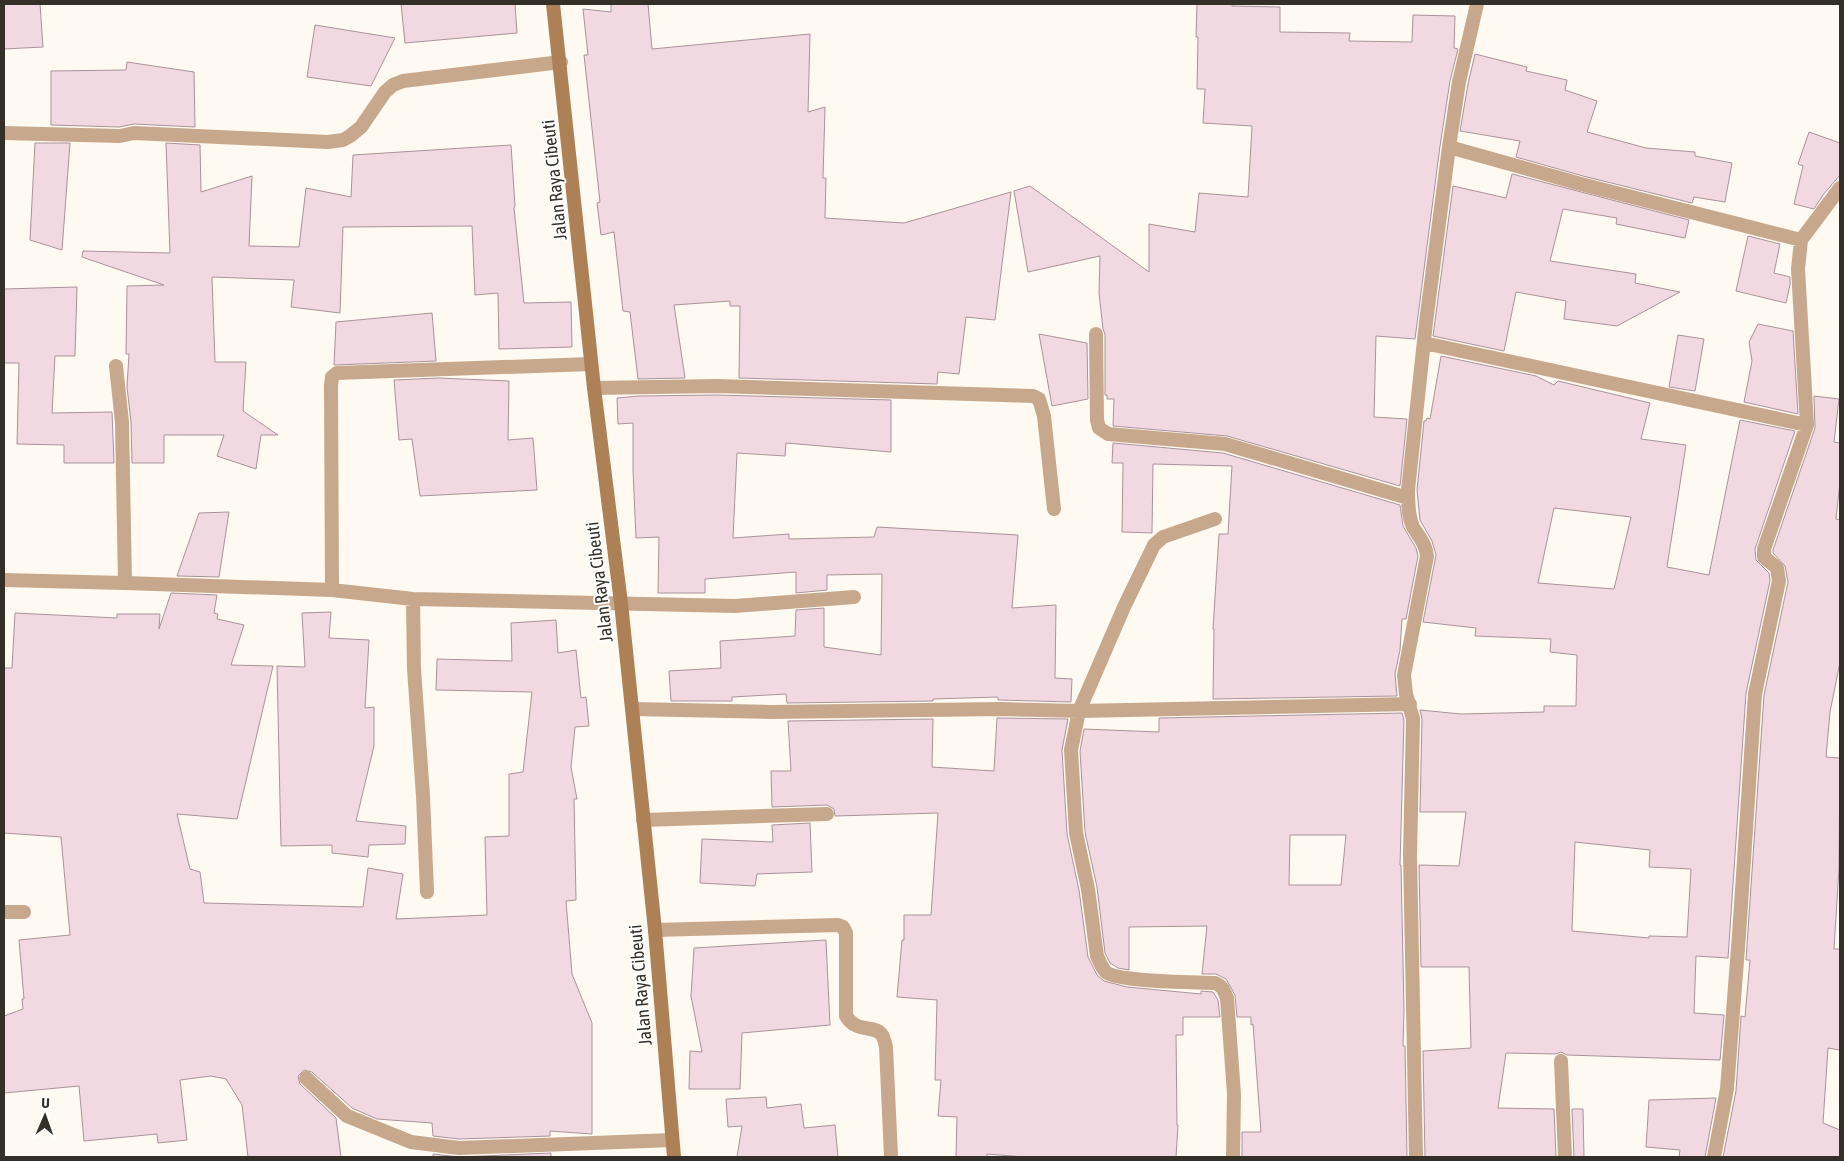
<svg xmlns="http://www.w3.org/2000/svg" width="1844" height="1161" font-family="'Asap Condensed',sans-serif">
	<rect width="100%" height="100%" fill="#fefaf1"/>
	<path fill="#f2d8e1" stroke="#aa929b" fill-rule="evenodd" d="M4,4H40L43,47L4,49Z
		M401,4H515L517,33L405,43Z
		M611,4H648L652,49L810,34L808,112L825,107L823,178H826L825,218L904,223L1011,192L995,320L966,317L959,374L938,372L937,384L739,378L740,306H730V301L674,305L685,378L638,379L630,312L623,311L614,232L601,235L597,203L600,202L584,55H588L583,9L611,12Z
		M1197,4H1232V6L1280,7V32L1350,33L1349,41L1412,42L1413,15L1455,16L1454,48L1458,49L1450,81L1440,146L1415,339L1376,336L1374,417L1407,419L1400,486L1227,436L1113,426L1114,399H1107V395H1105V334L1103,329L1099,293L1100,256L1028,272L1014,191L1030,186L1149,272V224L1195,232L1199,193L1248,197L1252,126L1203,123L1205,89H1197L1198,37H1196Z
		M315,25L395,38L371,86L307,77Z
		M1475,54L1527,67L1526,71L1567,80L1565,90L1597,101L1587,132L1646,148L1695,152V156L1732,163L1725,202L1694,197L1692,203L1583,176L1516,157L1520,141L1460,131L1468,84Z
		M127,62L194,72L195,127L134,124L119,127L51,125V71L126,70Z
		M1809,132L1840,143V175L1823,195L1814,209L1794,204L1803,166L1798,164Z
		M35,143H70L62,250L30,240Z
		M166,143L200,145L201,192L252,176L249,246L299,247L306,188L351,197L353,155L511,145L515,206L514,208L524,303L571,302L572,347L499,349L498,293L475,295L472,226L343,227L340,313L291,307L294,280L212,277L215,362H246L243,411L278,435H261L256,469L217,456L224,435H164V463H132L131,422L127,387L129,354H126L127,286L164,285L82,257L83,251L170,253Z
		M1512,174L1689,220L1685,238L1616,224L1617,218L1563,209L1550,261L1636,274L1635,283L1680,292L1617,326L1564,319L1566,301L1516,292L1504,351L1433,336L1453,186L1506,198Z
		M1748,236L1780,244L1774,273L1790,277V285L1786,303L1736,291Z
		M77,287L75,356H55L52,413L112,412L114,463H64V445L17,444L19,363H4V289Z
		M432,313L436,361L334,365L336,322Z
		M1758,324L1793,331L1798,414L1744,402L1752,361L1749,342Z
		M1039,334L1087,343L1088,399L1052,406Z
		M1678,335L1704,339L1695,391L1669,387Z
		M1441,356L1536,376L1554,385L1558,381L1650,403L1641,439L1686,445L1667,567L1709,575L1740,420L1795,431L1755,549L1756,560L1769,573L1770,581L1746,693L1728,958L1696,956L1694,1013L1724,1015L1720,1060L1567,1055L1561,1052L1556,1054L1506,1053L1498,1108L1554,1109L1556,1157H1425L1423,1051L1471,1048L1469,967H1421L1419,865L1459,866L1466,812H1420L1422,719L1420,710L1461,714L1544,712V706H1576L1577,655L1550,652L1551,639L1475,636L1476,628L1423,622L1436,555L1432,541L1420,520L1417,490L1424,421H1426L1427,418L1430,419ZM1554,508L1631,517L1614,589L1538,583ZM1575,842L1650,850L1649,867L1691,869L1687,937L1649,936V938L1572,931Z
		M438,378L509,381L508,440L533,438L537,490L420,496L412,439L399,440L394,380Z
		M717,395L891,400V452L786,443L785,456L737,453L733,538L789,534V539L874,537L877,527L1018,535L1012,608L1056,605L1055,678L1072,679L1071,702L998,700V697L933,699V701L787,703L786,694L732,697V701H671L669,671L721,668L720,641L795,636L796,610L824,608V647L881,655L882,574L827,575V590L796,593V572L705,579V593H658L659,537L636,538L633,470V423L618,424L617,398L639,396Z
		M1814,396L1839,399L1834,442L1840,443V482L1836,519L1840,520V662L1830,712L1826,757L1840,758L1839,868L1834,949H1840V1050L1828,1048L1823,1123L1840,1130V1157H1723L1736,1091L1741,1016L1745,1017L1750,960H1746L1764,695L1788,582L1785,566L1773,553V550L1815,428Z
		M1113,443L1223,453L1400,505L1403,526L1416,548L1418,556L1406,619H1402L1400,650L1395,674L1397,696L1213,699L1214,629H1213L1219,534H1228L1232,466L1153,464L1152,533L1122,532L1123,463H1112Z
		M229,512L219,577L177,576L199,513Z
		M171,593L217,595L214,613L218,614L217,619L244,625L231,665L273,666L237,819L177,814L190,869L200,872L204,903L363,907L368,868L403,874L396,919L487,915L485,837L509,836V774L523,772L532,692L436,690L437,659L512,661L511,623L556,620L558,653L576,650L581,698L586,697L589,726L575,727L571,767L577,799H574L576,900L566,901L572,974L592,1023V1134L550,1131V1136L459,1139L433,1136L432,1123L377,1119L352,1108L312,1072L304,1070L298,1076L300,1084L336,1118L341,1157H248L242,1105L226,1079L211,1076L180,1080L187,1140L158,1143L157,1134L84,1141L79,1086L4,1093V1016L23,1009L22,999H24L19,940L70,935L61,837L4,833V668H12L15,613L117,618V614H160L159,629Z
		M331,612L329,638L369,640L365,708L374,707V746L356,821L406,826L405,844L369,845L368,857L332,853V845L281,846L277,666L305,667L302,613Z
		M1402,713L1404,720L1400,865H1401L1404,1010L1403,1046H1405L1407,1157H1242V1132H1261L1253,1024L1251,1025V1017H1237L1235,995L1226,979L1216,974H1202L1207,926L1129,927V970L1118,968L1110,963L1105,953L1097,887L1085,832L1080,751L1084,729L1159,732V718ZM1290,835H1346L1341,885H1289Z
		M997,718L1068,719L1062,750L1067,834L1079,890L1088,957L1097,975L1104,981L1127,987L1201,994V991L1213,992L1218,1000L1220,1017H1183V1035H1176L1177,1125H1178L1176,1157H1024L987,1154V1157H956L957,1117L938,1116L941,1080H935L937,1000L897,997L902,940H904V915H931L938,813L835,816L834,809L827,805L772,807L771,771H791L788,721L933,719L932,767L994,771Z
		M810,823L812,872L757,874L755,886L700,883L702,839L773,842L772,825Z
		M826,940L830,1025L742,1033L740,1089H689L690,1051L702,1052L691,996L694,948Z
		M766,1097L767,1108L801,1104L804,1128L835,1125L838,1157H737L742,1126L728,1127L726,1099Z
		M1716,1098L1705,1157H1679L1680,1150L1646,1147L1649,1100Z
		M1572,1109H1583L1584,1157H1574Z
		M551,1153V1157H433V1154L459,1157Z"/>
	<g fill="none" stroke-linecap="round" stroke-linejoin="round">
		<path stroke="#c8a88c" stroke-width="14" d="M4,133L120,136L134,133L328,142L343,140L350,136L361,127L385,92L393,85L403,81L561,62
			M1449,147L1581,184L1801,240L1840,188
			M1096,334L1097,420L1099,428L1108,434L1225,444L1408,498
			M1424,343L1807,425
			M116,366L122,422L125,583
			M594,388L717,386L1033,396L1039,399L1044,416L1054,509
			M1215,519L1163,537L1154,545L1124,607L1079,711L1071,750L1076,833L1088,889L1097,956C1100,962 1102,969 1107,973C1123,982 1193,982 1215,983C1223,986 1224,991 1227,998L1234,1094L1233,1157
			M4,580L125,583L332,590L413,599L735,606L854,597
			M332,590L331,386L332,377L337,373L591,364
			M413,599L414,669L423,796L427,892
			M632,709L771,712L1001,709L1079,711L1410,704
			M643,820L827,814
			M4,912H24
			M655,930L838,925L843,927L846,933V1016C857,1034 875,1024 882,1035C884,1038 885,1043 886,1047L891,1157
			M1561,1061L1565,1157
			M306,1078L347,1116L411,1142L459,1148L672,1140
			M1416,1157L1410,855L1413,719L1406,694L1404,675L1427,556C1426,544 1419,537 1413,527C1408,516 1408,502 1408,490L1426,322L1449,147L1459,82L1477,4
			M1714,1157L1727,1089L1739,935L1755,694L1779,581L1777,568L1764,557V549L1807,425L1798,269L1801,240"/>
		<path stroke="#ae8056" stroke-width="14" d="M553,4L594,388L621,603L632,709L655,930L674,1157"/>
	</g>
	<g text-anchor="middle" dominant-baseline="central" stroke-width="4" stroke-linejoin="round" paint-order="stroke">
		<g font-size="18" fill="#343027" stroke="#fff">
			<text transform="translate(554 180) rotate(-96)">Jalan Raya Cibeuti</text>
			<text transform="translate(599 582) rotate(-97)">Jalan Raya Cibeuti</text>
			<text transform="translate(640 985) rotate(-95)">Jalan Raya Cibeuti</text>
		</g>
	</g>
	<rect width="1844" height="1161" fill="none" stroke="#343027" stroke-width="10"/>
	<g transform="translate(45 1116) rotate(2)" stroke="#ffffff" stroke-width="4" paint-order="stroke">
	<path d="M0-4L9 19L0 12L-9 19Z" fill="#343027"/>
	<text y="-8" font-size="14" font-weight="bold" text-anchor="middle" fill="#343027">U</text>
	</g>
</svg>
